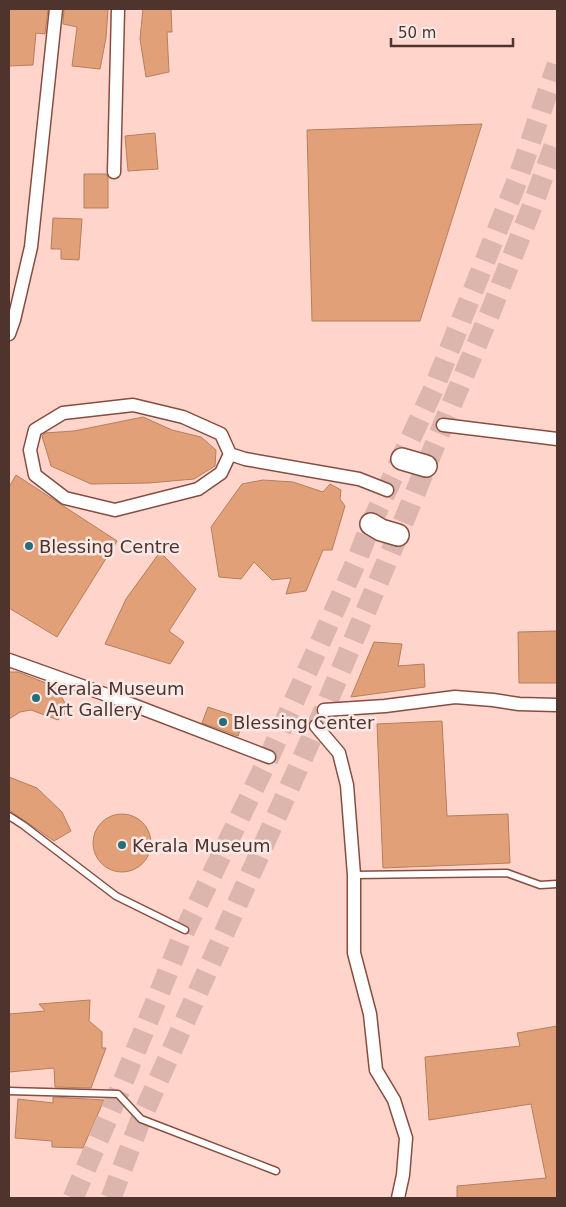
<svg xmlns="http://www.w3.org/2000/svg" width="566" height="1207" font-family="'DejaVu Sans',sans-serif">
	<rect width="100%" height="100%" fill="#ffd5cb"/>
	<path fill="#e1a078" stroke="#b57f5e" d="M9,9H48L45,34L36,33L33,65L9,66Z
		M64,9H108L106,38L100,69L72,66L77,27L63,24Z
		M143,9H171L172,32H167L169,72L146,77L140,39Z
		M482,124L420,321H312L307,130Z
		M155,133L158,169L128,171L125,136Z
		M84,174H106L108,177V208H84Z
		M53,218L82,219L79,260L61,259V249H51Z
		M143,417L172,430L201,437L216,450L215,466L194,479L149,483L91,484L51,466L42,436L45,433L74,431Z
		M16,475L117,541L57,637L9,608V487Z
		M263,480L293,482L323,492L330,484L341,490L340,499L345,506L332,550H323L306,591L286,594L291,578L272,580L254,562L241,579L219,577L211,527L242,484Z
		M160,552L196,589L169,631L184,642L170,664L105,644L126,599Z
		M557,631V683H519L518,632Z
		M374,642L402,644L398,666L424,664L425,687L351,697Z
		M9,672H18L56,687L69,710L58,720L31,710L20,712L9,719Z
		M208,707L244,719L238,736L202,723Z
		M442,721L447,816L508,814L510,863L383,868L377,724Z
		M9,777L37,788L62,812L71,831L54,841L9,810Z
		M93 843a29 29 0 1 1 58 0a29 29 0 1 1-58 0Z
		M90,1000L89,1021L102,1032V1048H106L91,1088L55,1087L54,1068L9,1072V1014L45,1011L39,1004Z
		M557,1026V1198H457V1186L546,1178L531,1104L429,1120L425,1057L520,1046L517,1033Z
		M53,1097L104,1100L83,1148L52,1147V1141L15,1138L18,1099L53,1103Z"/>
	<g fill="none" stroke-linecap="round" stroke-linejoin="round">
		<path stroke="#dcb5ac" stroke-width="21" stroke-dasharray="21 11" stroke-linecap="butt" d="M73,1198L118,1094L185,930L269,757L357,560L371,524L434,388L517,181L557,65
			M111,1198L141,1119L324,710L398,535L443,425L492,308L532,207L557,138"/>
		<defs>
			<path id="service" d="M9,816L23,825L116,896L185,930
				M354,875L507,873L540,885L557,884
				M9,1091L118,1094L141,1119L276,1171"/>
			<path id="minor" d="M114,172L118,9
				M9,334L14,320L31,247L56,9
				M443,425L557,439
				M230,454L221,473L198,489L115,510L65,498L35,475L30,450L35,430L63,413L133,405L183,417L221,434L230,454L245,459L359,479L387,490
				M9,660L107,695L269,757
				M324,710L385,706L455,697L493,700L519,704L557,705
				M316,726L339,753L347,785L354,875V953L370,1014L376,1070L394,1100L406,1138L403,1175L398,1198"/>
			<path id="trunk" d="M402,459L426,466
				M371,524L381,530L398,535"/>
		</defs>
		<use href="#service" stroke="#874d41" stroke-width="9"/>
		<use href="#minor" stroke="#874d41" stroke-width="15"/>
		<use href="#trunk" stroke="#874d41" stroke-width="24"/>
		<use href="#service" stroke="#fff" stroke-width="6"/>
		<use href="#minor" stroke="#fff" stroke-width="12"/>
		<use href="#trunk" stroke="#fff" stroke-width="21"/>
	</g>
	<g fill="#266d7a" stroke="#f8e9e6" stroke-width="2">
		<circle cx="29" cy="546" r="5"/>
		<circle cx="36" cy="698" r="5"/>
		<circle cx="223" cy="722" r="5"/>
		<circle cx="122" cy="845" r="5"/>
	</g>
	<g text-anchor="middle" dominant-baseline="central" stroke-width="5" stroke-linejoin="round" paint-order="stroke">
		<g font-size="18" fill="#4f342e" stroke="#f8e9e6" text-anchor="start">
			<text x="39" y="546">Blessing Centre</text>
			<text x="46" y="688">Kerala Museum<tspan x="46" dy="21">Art Gallery</tspan></text>
			<text x="233" y="722">Blessing Center</text>
			<text x="132" y="845">Kerala Museum</text>
		</g>
	</g>
	<rect width="566" height="1207" fill="none" stroke="#4f342e" stroke-width="20"/>
	<path d="M391 38v8h122v-8" fill="none" stroke="#4f342e" stroke-width="2.5"/>
	<text x="398" y="38" font-size="15" fill="#4f342e" stroke="#f8e9e6" stroke-width="4" paint-order="stroke">50 m</text>
</svg>
